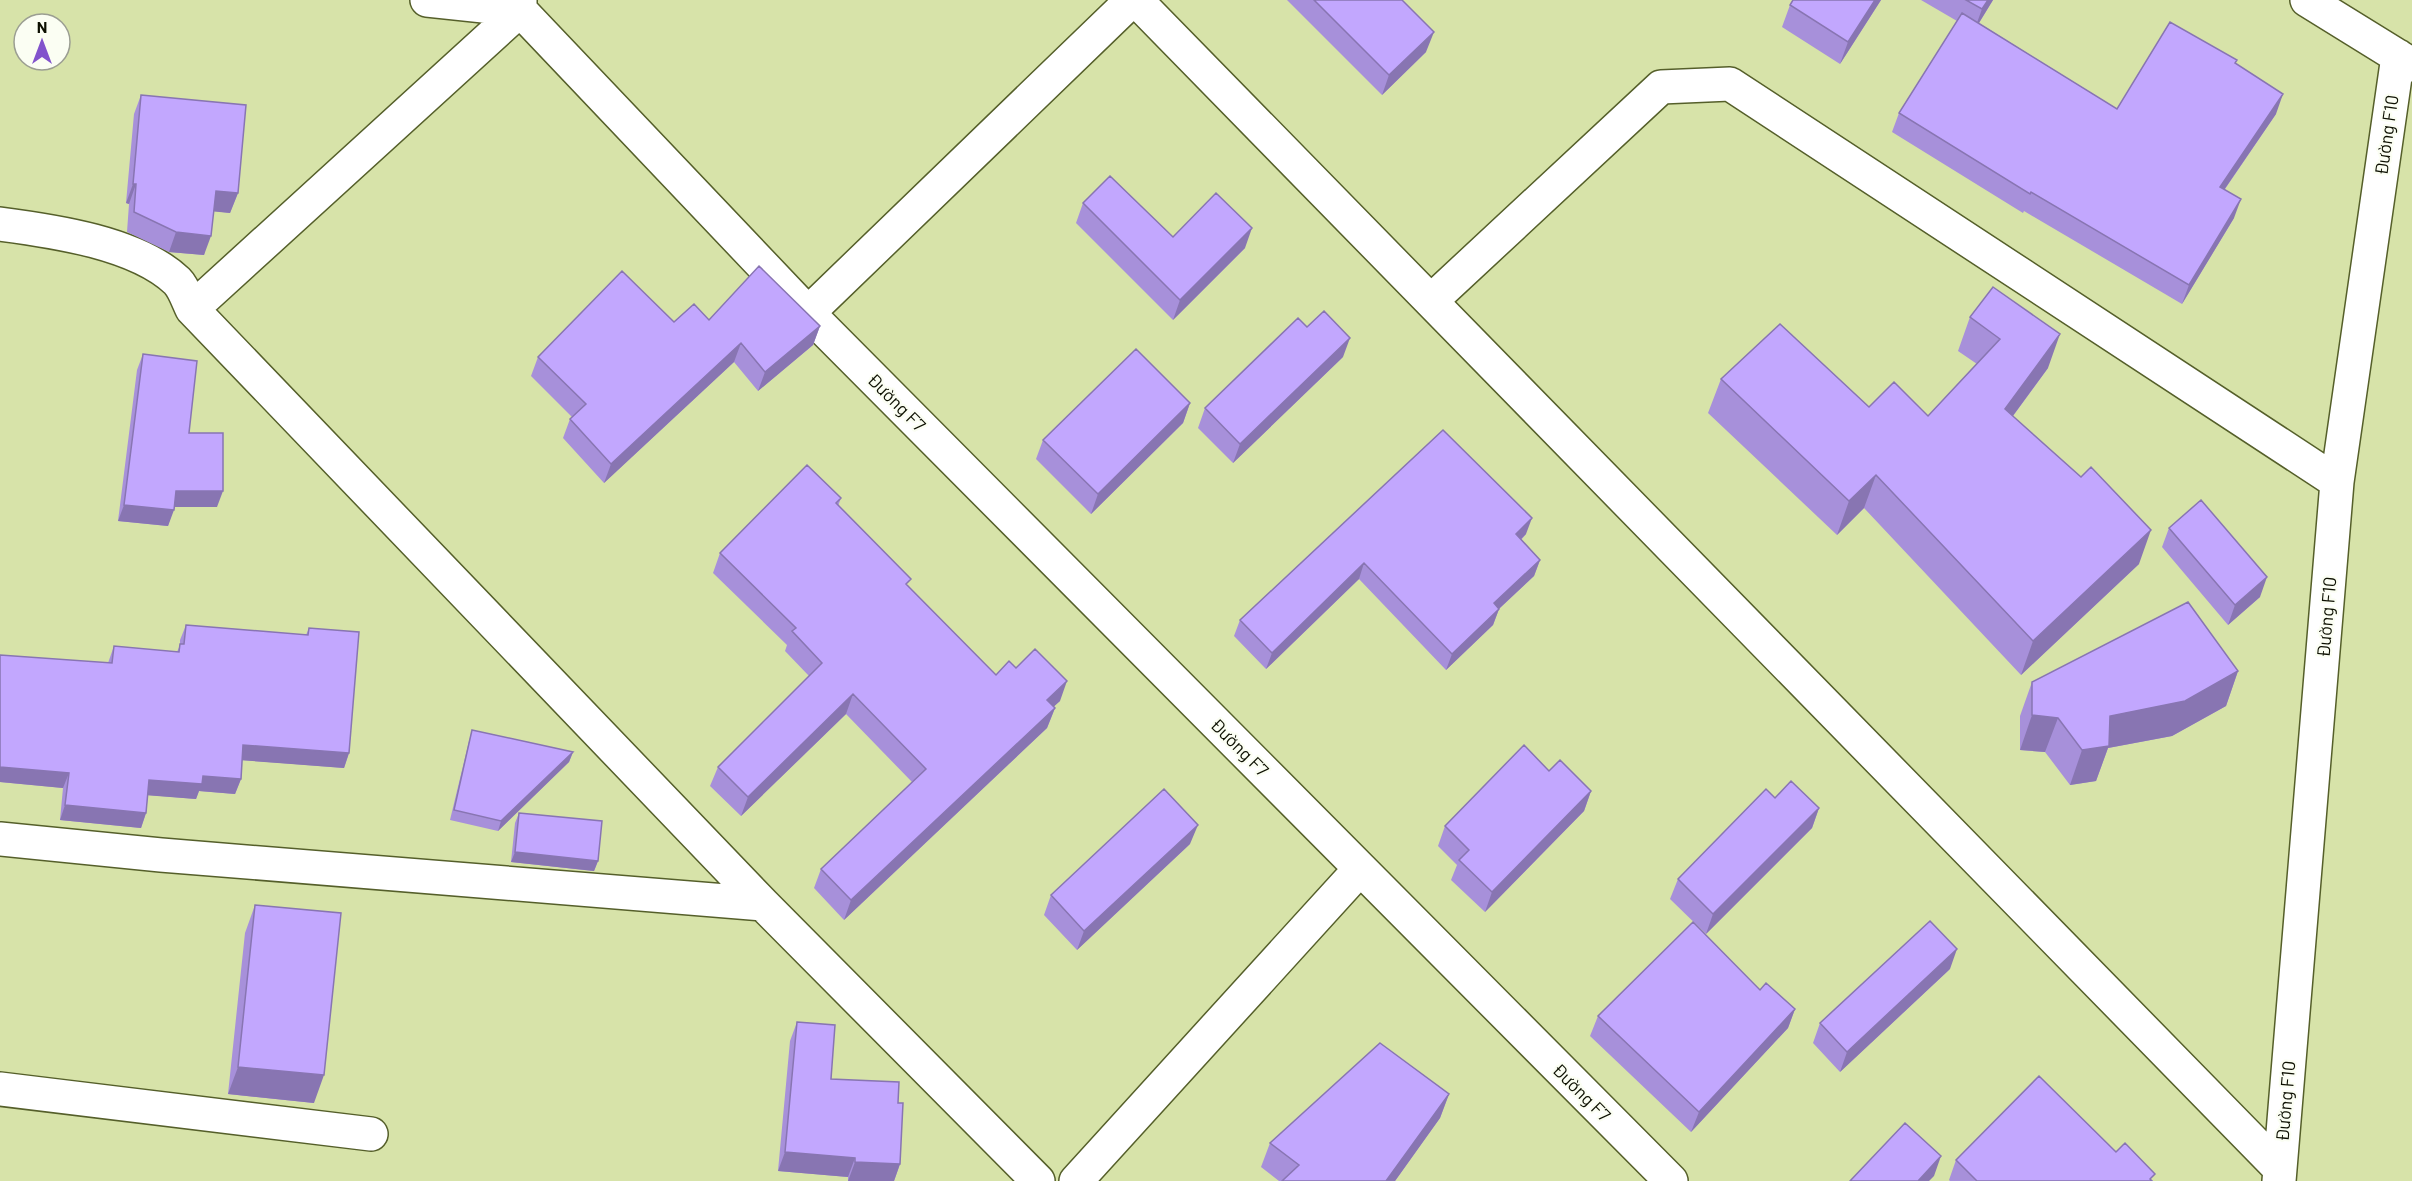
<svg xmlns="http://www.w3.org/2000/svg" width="2412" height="1181" font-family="Barlow,sans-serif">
	<rect width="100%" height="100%" fill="#d7e3a9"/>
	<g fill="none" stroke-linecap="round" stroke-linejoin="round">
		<defs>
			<path id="minor" d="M427,0L520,10
				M520,0V10L808,313L1671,1181
				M1136,0L2280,1169
				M2307,0L2412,65
				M0,224C54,231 137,243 177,281C184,288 188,301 192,309L763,904L1038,1181
				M1431,301L1661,87L1730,84L2337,482
				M192,309L520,10
				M808,313L1132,0
				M0,839L161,855L763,904
				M0,1089L371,1134
				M1076,1181L1360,869
				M2279,1181L2337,482L2398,56"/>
		</defs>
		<use href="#minor" stroke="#555f2a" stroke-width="36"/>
		<use href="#minor" stroke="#fff" stroke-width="33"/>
	</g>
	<path fill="#a790da" d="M1287,0H1402L1426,52L1382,95Z
		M1793,0H1881L1840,64L1782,27L1790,5Z
		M1921,0H1993L1979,23L2117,109L2236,63L2276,114L2225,189L2234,218L2182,304L2024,211L2023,213L1892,132L1899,113L1957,21Z
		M141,95L238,193L230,213L214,211L204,255L169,252L127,232L129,204L126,203L134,114Z
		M1083,203L1173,237L1245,248L1173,320L1076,223Z
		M1970,317L2048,368L2013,416L2139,564L2021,675L1864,508L1837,535L1708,413L1721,379L1869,407L1928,416L1977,364L1958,351Z
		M709,320L820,326L813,345L758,391L734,362L604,483L563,438L570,419L572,417L531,376L538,357L674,322Z
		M143,354L217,507H174L168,526L118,521L137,370Z
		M1343,357L1233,463L1198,428L1205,408Z
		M1190,403L1183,423L1091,514L1036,459L1043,440Z
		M1443,430L1526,534L1521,540L1540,560L1534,576L1499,609L1493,625L1446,670L1359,579L1266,669L1234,636L1240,620Z
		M841,498L838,506L908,586L996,675L1016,668L1060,701L1053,707L1055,708L1047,728L844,920L814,888L821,869L912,782L846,714L741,816L710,786L718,767L809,676L785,651L787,645L713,573L720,553Z
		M2169,528L2260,597L2228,625L2162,547Z
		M186,625L306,635L309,628L349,753L344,768L242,760L241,779L235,794L199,791L196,799L148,795L146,813L141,828L60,820L63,788L0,782V655L108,663L114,646L177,652L180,645V640Z
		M2238,671L2226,706L2172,736L2108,748L2096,781L2070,785L2045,752L2020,750V716L2032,682Z
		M472,730L573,752L569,762L498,831L450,820L469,741Z
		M1549,771L1591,791L1584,811L1485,912L1451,880L1457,865L1438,846L1445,826Z
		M1775,798L1819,808L1812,828L1706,934L1670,899L1678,879Z
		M519,813L598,861L594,871L511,862L515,823Z
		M1190,844L1077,950L1044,915L1051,895Z
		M255,905L314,1103L228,1094L245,933Z
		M1950,969L1840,1072L1813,1043L1820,1023Z
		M1795,1009L1788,1028L1691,1132L1590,1036L1598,1016Z
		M797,1022L831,1079L898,1103L900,1164L894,1181H848V1177L778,1171L790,1041Z
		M1449,1094L1440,1118L1395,1181H1279L1261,1167L1270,1143Z
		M2116,1152L2153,1181H1950L1949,1180L1956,1160Z"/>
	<path fill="#8875b2" d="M1875,0H1881L1840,64L1848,42Z
		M1988,0H1993L1974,31L1982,9Z
		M1434,32L1426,52L1382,95L1389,75Z
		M2283,94L2276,114L2213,206L2220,187Z
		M133,184H136L129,204L126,203Z
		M216,191L238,193L230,213L209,211Z
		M2241,199L2234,218L2182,304L2189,285Z
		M1252,228L1245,248L1173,320L1180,300Z
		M176,232L211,236L204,255L169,252Z
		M820,326L813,345L758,391L765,372Z
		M2060,334L2048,368L1993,443L2005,409Z
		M1350,338L1343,357L1233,463L1240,444Z
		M741,343L734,362L604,483L611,464Z
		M1190,403L1183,423L1091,514L1098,494Z
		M1876,475L1864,508L1837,535L1849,501Z
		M176,491H223L217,507H170Z
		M124,505L174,510L168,526L118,521Z
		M1532,518L1526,534L1510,550L1516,534Z
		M2151,530L2139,564L2021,675L2033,641Z
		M1540,560L1534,576L1488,619L1494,603Z
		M1364,563L1359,579L1266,669L1272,653Z
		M2267,577L2260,597L2228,625L2235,605Z
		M1499,609L1493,625L1446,670L1452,654Z
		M2238,671L2226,706L2172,736L2108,748L2096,781L2070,785L2082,750L2110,716Z
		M1067,681L1060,701L1040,719L1047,700Z
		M853,694L846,714L741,816L748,797Z
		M1055,708L1047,728L844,920L851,900Z
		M2032,715L2058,718L2045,752L2020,750Z
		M243,745L349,753L344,768L238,760Z
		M573,752L569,762L498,831L501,821Z
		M0,767L69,773L63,788L0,782Z
		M203,776L241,779L235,794L199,791L196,799L144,795L149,780Z
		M1591,791L1584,811L1485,912L1492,892Z
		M65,805L146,813L141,828L60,820Z
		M1819,808L1812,828L1706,934L1713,914Z
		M1198,825L1190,844L1077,950L1084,931Z
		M515,852L598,861L594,871L511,862Z
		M1957,949L1950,969L1840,1072L1847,1052Z
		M1795,1009L1788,1028L1691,1132L1699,1112Z
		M238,1067L324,1075L314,1103L228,1094Z
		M1449,1094L1440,1118L1395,1181H1386Z
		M785,1152L855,1158L848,1177L778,1171Z
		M1941,1156L1934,1176L1929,1181H1918Z
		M855,1162L900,1164L894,1181H848Z"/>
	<path fill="#c2a7fe" stroke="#8875b2" stroke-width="1.5" d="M1314,0H1402L1434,32L1389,75Z
		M1793,0H1875L1848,42L1790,5Z
		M1966,0H1988L1982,9Z
		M1962,13L2117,109L2170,22L2237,60L2235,63L2283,94L2220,187L2241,199L2189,285L2031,192L2030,194L1899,113Z
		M141,95L246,105L238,193L216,191L211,236L176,232L134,212L136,184H133Z
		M1110,176L1173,237L1216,193L1252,228L1180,300L1083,203Z
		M759,266L820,326L765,372L741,343L611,464L570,419L586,404L538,357L622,271L674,322L694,304L709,320Z
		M1993,287L2060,334L2005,409L2081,477L2091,467L2151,530L2033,641L1876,475L1849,501L1721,379L1780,324L1869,407L1894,382L1928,416L2000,339L1970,317Z
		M1324,311L1350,338L1240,444L1205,408L1298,318L1307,327Z
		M1136,349L1190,403L1098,494L1043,440Z
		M143,354L197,361L189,433H223V491H176L174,510L124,505Z
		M1443,430L1532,518L1516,534L1540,560L1494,603L1499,609L1452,654L1364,563L1272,653L1240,620Z
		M807,465L841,498L836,503L911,579L906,584L996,675L1009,661L1016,668L1035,649L1067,681L1047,700L1055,708L851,900L821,869L926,769L853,694L748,797L718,767L822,663L792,631L796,628L720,553Z
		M2201,500L2267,577L2235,605L2169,528Z
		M2188,602L2238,671L2185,701L2110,716L2109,746L2082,750L2058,718L2032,715V682Z
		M186,625L308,635L309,628L359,632L349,753L243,745L241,779L203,776L202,784L149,780L146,813L65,805L69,773L0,767V655L112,663L114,646L179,652L180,644H184Z
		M472,730L573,752L501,821L454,810Z
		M1524,745L1549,771L1560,760L1591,791L1492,892L1459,860L1469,850L1445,826Z
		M1791,781L1819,808L1713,914L1678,879L1766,789L1775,798Z
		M1164,789L1198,825L1084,931L1051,895Z
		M519,813L602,821L598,861L515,852Z
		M255,905L341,913L324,1075L238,1067Z
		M1930,921L1957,949L1847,1052L1820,1023Z
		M1693,922L1760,990L1766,983L1795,1009L1699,1112L1598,1016Z
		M797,1022L835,1025L831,1079L899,1082L898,1103H903L900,1164L855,1162V1158L785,1152Z
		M1380,1043L1449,1094L1386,1181H1282L1299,1165L1270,1143Z
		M2039,1076L2116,1152L2125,1143L2155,1174L2150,1179L2152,1181H1977L1956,1160Z
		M1905,1123L1941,1156L1918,1181H1850Z"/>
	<g text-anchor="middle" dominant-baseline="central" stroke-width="4.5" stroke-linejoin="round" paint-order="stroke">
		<g font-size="18" fill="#0c0f00" stroke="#fbfef3">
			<text transform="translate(2386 135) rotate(-82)">Đường F10</text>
			<text transform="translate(897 402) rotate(45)">Đường F7</text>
			<text transform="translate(2326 617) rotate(-85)">Đường F10</text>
			<text transform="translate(1240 747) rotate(45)">Đường F7</text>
			<text transform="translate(1582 1092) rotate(45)">Đường F7</text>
			<text transform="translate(2285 1101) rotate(-85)">Đường F10</text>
		</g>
	</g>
	<g transform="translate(42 42)"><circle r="28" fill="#fbfef3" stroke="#9b9e92" stroke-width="1.5"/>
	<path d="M0-4.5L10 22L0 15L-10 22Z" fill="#8253cc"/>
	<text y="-9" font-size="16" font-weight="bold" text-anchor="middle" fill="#0c0f00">N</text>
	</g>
</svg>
